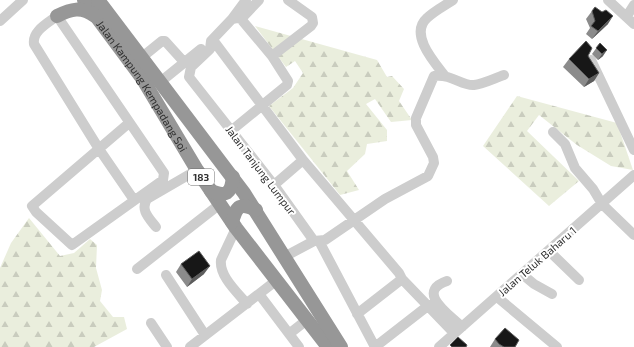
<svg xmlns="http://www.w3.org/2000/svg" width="634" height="347" font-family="'Exo 2',sans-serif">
	<defs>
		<pattern id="forest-firs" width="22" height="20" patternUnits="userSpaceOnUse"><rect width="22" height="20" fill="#eaeedd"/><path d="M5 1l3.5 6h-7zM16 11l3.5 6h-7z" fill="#c9ccbe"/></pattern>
	</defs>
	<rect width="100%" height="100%" fill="#fff"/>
	<path fill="url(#forest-firs)" d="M255,26L377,60L387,77L392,76L404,89L399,101L412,120L391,122L375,99L366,104L387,130V141L367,144L365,154L347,171L359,190L340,195L269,106L293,88L303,73L295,61L286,67Z
		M517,96L617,123L633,170L611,166L577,145L539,115L527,131L579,181L549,206L483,146Z
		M29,218L60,256L74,253L90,239L97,245L96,268L102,290L100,301L113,317H124L127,329L94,347H0V268L11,243Z"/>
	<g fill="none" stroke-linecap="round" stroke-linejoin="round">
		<path stroke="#cdcdcd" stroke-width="10" d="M608,0L634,24
			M627,16L634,5
			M232,19L246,0
			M241,19L237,18L232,19L211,41L210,49L191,67L189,77L274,185L314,241L284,257
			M241,19L259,0
			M0,21L23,0
			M213,40L303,160L399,273L402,279L454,333
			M272,56L311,26L313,23L312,17L288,0
			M141,58L162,41H165L184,62
			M591,60L634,150
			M445,76C434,62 409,34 427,18C434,11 444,6 453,0
			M159,83L201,49
			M129,123L32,206L36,212L72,245L163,180L164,173L57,16C48,23 32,31 34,44L99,149L134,200
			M232,130L287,85L288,81L272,56L241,19
			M553,132L565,144L575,168L593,189L602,204L634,235
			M274,185L303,160
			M156,227C149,218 140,210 147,199L197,170
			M236,228L221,260C219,276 237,292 247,304
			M314,241L325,240L385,199L428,176L434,163L433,157L416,125V118L434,76C453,74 461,86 474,85C483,84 495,78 504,75
			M319,241L375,347L429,305
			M549,251L579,280
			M137,269L220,204
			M522,274L534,284L552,294
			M166,275L205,335
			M447,281C415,292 449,314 462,327
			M259,294L299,347
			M497,297L557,347
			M357,314L402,279
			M151,323L167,347
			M289,334L308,319
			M190,347L277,280
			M439,347L634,175"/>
		<g stroke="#979797" stroke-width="14">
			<path id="s1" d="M84,0L142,78L197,170L236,228L328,347"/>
			<path d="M98,0L244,193L341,347"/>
			<path d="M57,16C71,9 81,6 95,16"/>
			<path d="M211,191C226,197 231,194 233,177"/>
			<path d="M232,222C237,205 240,203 256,210"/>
		</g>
	</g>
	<path fill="#8b8b8b" d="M592,11L608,24L592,39L586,34L590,28L586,19Z
		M600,43L603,56L598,60L592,54Z
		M588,56L599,73L594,81L584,87L563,67L569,59Z
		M181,264L204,274L187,287L176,272Z
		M495,339L515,347H490Z"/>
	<path fill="#5d5d5d" d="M613,16L608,24L592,39L598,31Z
		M607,50L603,56L598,60L602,54Z
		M599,73L594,81L584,87L589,79Z
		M210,266L204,274L187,287L192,279Z"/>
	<path fill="#171717" stroke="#5d5d5d" d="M595,7L602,12L606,10L613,16L598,31L591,26L595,21L592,11Z
		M586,41L592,48L588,56L599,73L589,79L569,59Z
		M600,43L607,50L602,54L596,48Z
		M199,251L210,266L192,279L181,264Z
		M505,328L519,340L515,347H504L499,344L495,339Z
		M458,337L467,345L466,347H452L450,345Z"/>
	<g text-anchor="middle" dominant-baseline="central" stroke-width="4" stroke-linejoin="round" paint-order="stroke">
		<rect fill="#fff" stroke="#6e6e6e" stroke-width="1" x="188" y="169" width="26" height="16" rx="3"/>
		<g font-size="10" font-weight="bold" fill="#303030">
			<text x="201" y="177">183</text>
		</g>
		<g font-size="11" fill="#303030" stroke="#fff">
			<text stroke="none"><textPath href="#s1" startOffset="104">Jalan Kampung Kempadang Soi</textPath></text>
			<text transform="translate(261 170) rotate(53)">Jalan Tanjung Lumpur</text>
			<text transform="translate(537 261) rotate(-41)">Jalan Teluk Baharu 1</text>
		</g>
	</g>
</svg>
